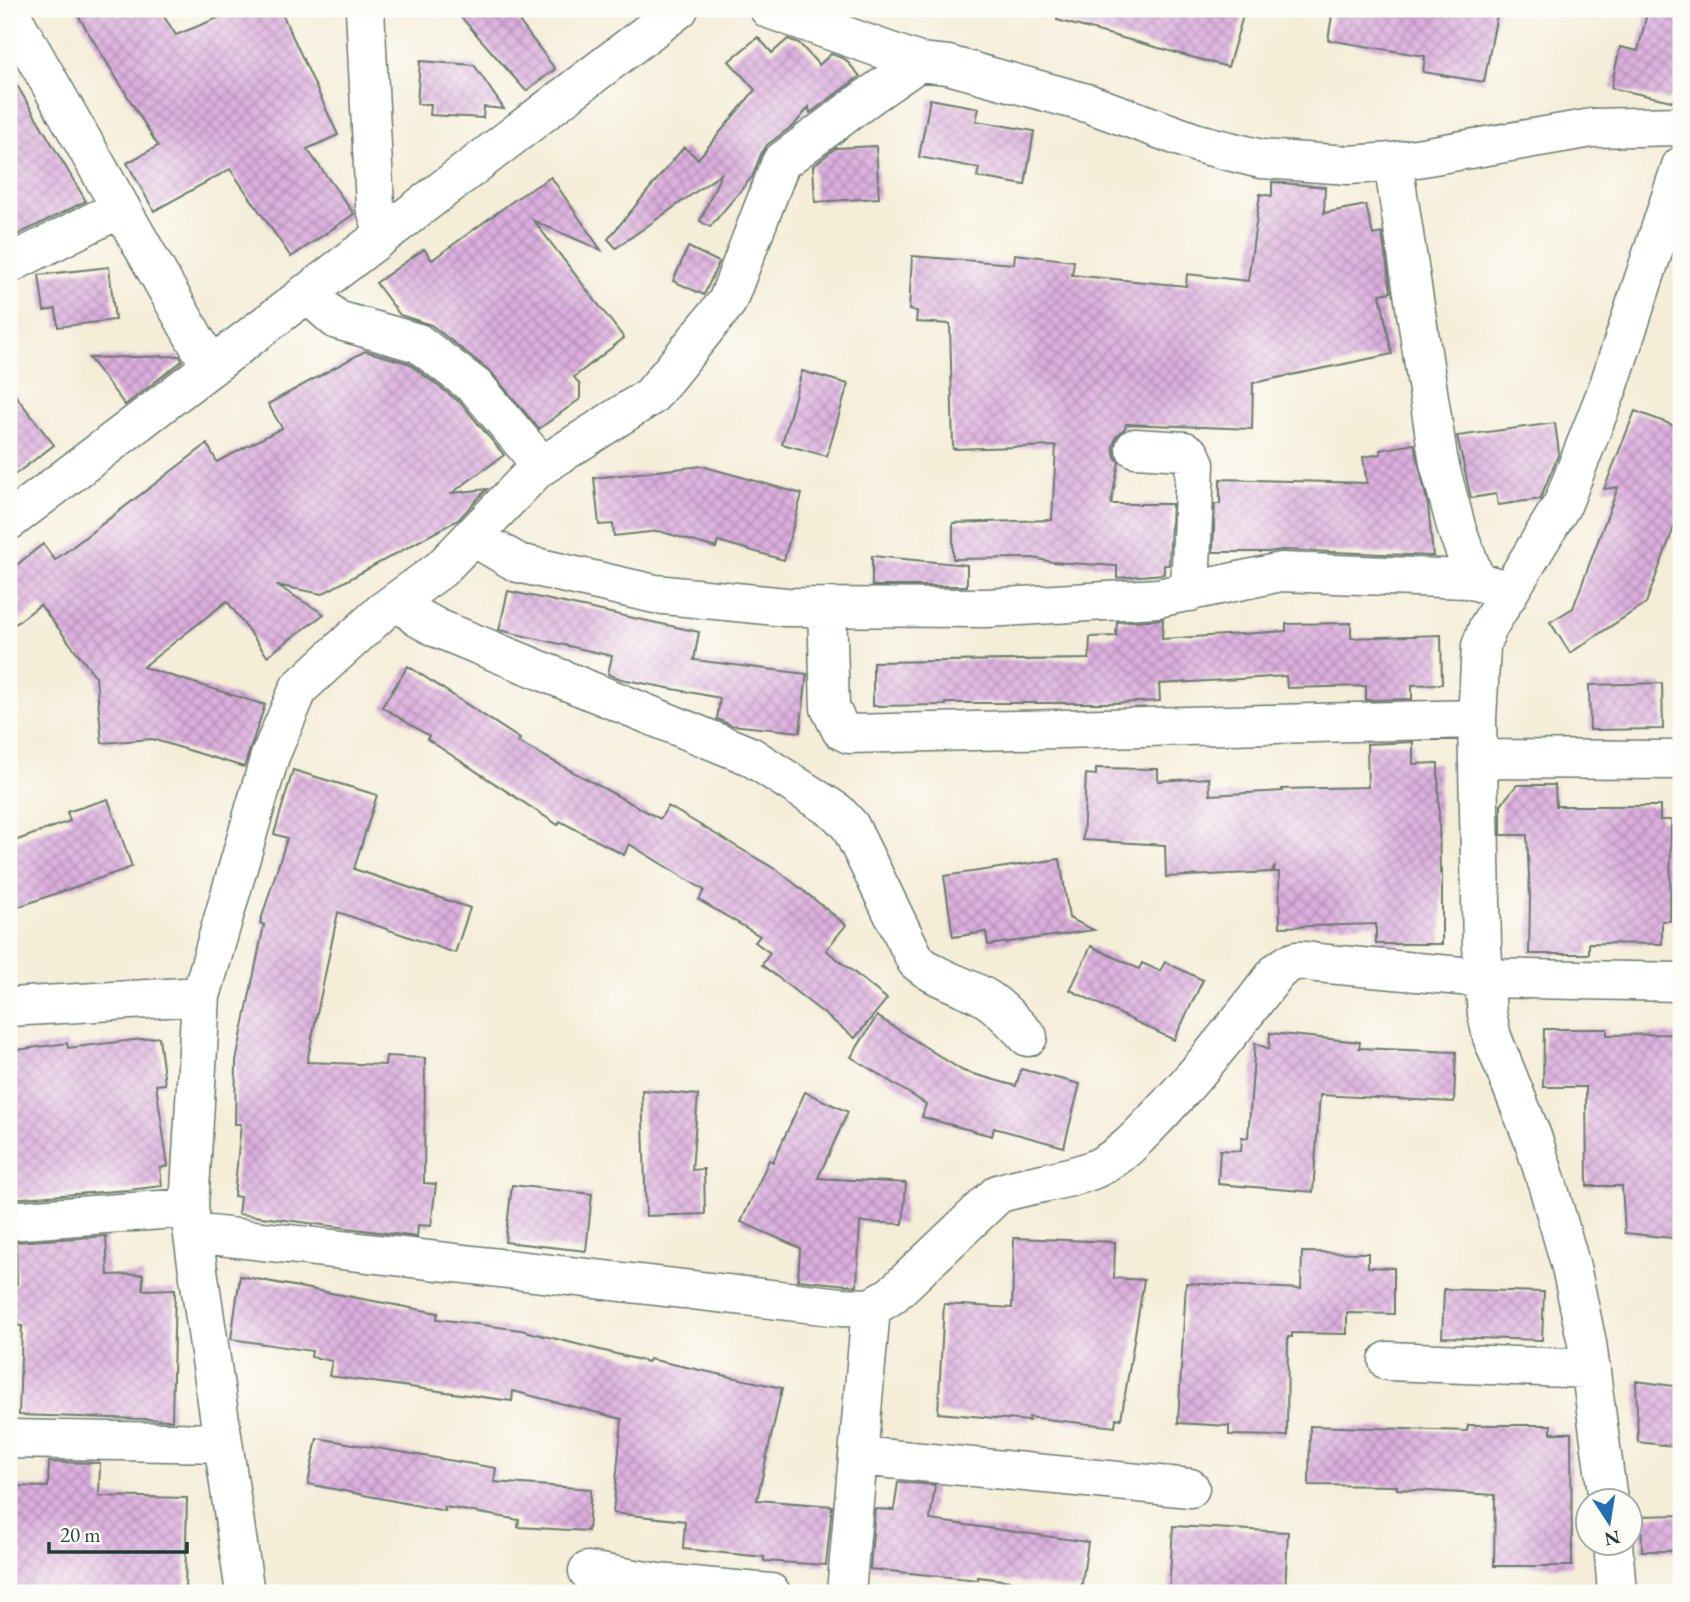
<svg xmlns="http://www.w3.org/2000/svg" width="1690" height="1602" font-family="'EB Garamond',serif">
	<defs>
		<pattern id="building-cross-hatch" width="8" height="8" patternUnits="userSpaceOnUse" patternTransform="scale(1.75)"><rect width="8" height="8" fill="#dcaede"/><path d="M0 0l8 8M0 8l8-8" fill="none" stroke="#b28fb5"/></pattern>
	</defs>
	<rect width="100%" height="100%" fill="#fdfcf7"/>
	<filter id="ink" filterUnits="userSpaceOnUse"><feTurbulence type="fractalNoise" baseFrequency=".0143" numOctaves="2"/><feDisplacementMap in="SourceGraphic" scale="14" xChannelSelector="R" yChannelSelector="G"/><feConvolveMatrix kernelMatrix="1 2 1 2 8 2 1 2 1" color-interpolation-filters="sRGB"/></filter>
	<filter id="wash" filterUnits="userSpaceOnUse"><feTurbulence type="fractalNoise" baseFrequency=".00686" numOctaves="4" result="noise"/><feDisplacementMap in="SourceGraphic" scale="28" xChannelSelector="R" yChannelSelector="G"/><feGaussianBlur stdDeviation="1.57" result="paint"/><feColorMatrix in="noise" values="0 0 0 0 0 0 0 0 0 0 0 0 0 0 0 0 0 1.4 0 .05"/><feComposite in="paint" operator="in"/></filter>
	<g filter="url(#wash)">
		<rect width="100%" height="100%" fill="#f4edd8"/>
		<g id="blocks">
			<path fill="url(#building-cross-hatch)" d="M74,9H159L176,35L240,9H280L338,135L307,149L354,214L291,257L230,169L154,211L127,163L158,146Z
				M454,9H510L555,69L526,91Z
				M1059,9H1245L1228,67L1057,20Z
				M1333,9H1498L1484,82L1423,72L1425,56L1328,40Z
				M1648,9H1681V103L1611,88L1620,47L1638,51Z
				M758,37L772,53L788,39L799,43L819,65L831,54L845,59L860,76L810,113L809,107L795,124L767,145L761,154L752,177L710,227L700,221L721,174L616,248L608,239L684,147L698,159L755,90L729,61Z
				M420,61L474,65L504,109L484,107L483,118L430,115L431,104H417Z
				M9,72L86,201L9,239Z
				M930,99L979,108L976,121L1034,131L1025,185L977,177L979,168L919,157Z
				M876,146L879,198L815,202L813,166L836,148Z
				M551,177L601,250L534,221L624,338L574,377L580,385V399L539,429L490,371L431,325L400,315L376,283L424,249L432,260L517,198Z
				M1272,182L1325,187L1324,213L1366,205L1373,235L1382,233L1391,292L1380,294L1392,354L1253,383L1252,429L1126,424L1125,428L1116,437L1113,446L1115,457L1119,462L1111,504H1172L1169,565H1164V574L1117,578V566L1052,562L1033,558L953,559V523L1052,520L1056,446L953,449L950,324L916,322L917,311L909,310L912,256L1014,264L1015,254L1074,261L1072,275L1186,286L1187,274L1248,281L1260,194L1272,196Z
				M688,247L719,262L704,295L673,281Z
				M109,267L115,320L58,327L56,309L44,311L39,275Z
				M365,351L408,363L462,404L504,455L452,493L487,489L458,520L322,594L276,585L324,614L267,656L227,601L143,667L265,705L244,767L152,739L102,743L96,677L40,605L9,629V571L43,544L55,560L207,444L217,462L282,428L268,404Z
				M180,356L182,361L125,405L89,358Z
				M802,371L848,384L827,456L782,444Z
				M9,387L54,445L9,479Z
				M1635,411L1681,428V508L1646,603L1570,653L1550,622L1573,608L1618,487L1604,489Z
				M1555,423L1559,453L1540,499L1498,505L1496,494L1471,498L1457,436Z
				M1414,444L1428,505L1433,556L1282,550L1267,552H1213L1215,504H1220V479L1367,483L1363,457L1381,454L1380,450Z
				M702,466L802,494L784,560L718,541L716,548L659,531L614,536L613,524L599,525L594,478Z
				M872,556L967,565V586H872Z
				M508,591L699,632L694,660L807,674L800,732L731,725L717,719L720,698L621,679L608,674L612,656L499,630Z
				M1163,619L1162,639L1286,631V624L1351,623V638L1441,635L1442,684L1412,685V699L1366,700V686L1287,688L1286,676L1159,684L1160,701L1114,703H946V705L873,706V662L1089,659L1090,637L1116,636L1117,622Z
				M408,666L520,739L518,742L660,819L668,806L780,872L846,925L826,950L887,999L855,1038L762,965L770,953L755,942L760,936L699,900L704,890L629,844L624,855L560,821L558,825L427,739L429,736L382,707Z
				M1662,683L1663,729L1590,730L1589,685Z
				M1413,742V764L1438,763L1440,873L1442,870V944H1376V924L1280,927L1279,872H1274L1275,866L1272,872L1166,877L1165,845L1083,840L1086,774L1096,775V768L1158,769V781L1209,778L1210,795L1283,791L1282,789L1368,787L1367,744Z
				M293,770L377,795L354,869L470,908L455,953L338,912L307,1062L385,1065L386,1056L425,1058L424,1183L436,1184L431,1226L418,1225L417,1237L238,1214L240,1197L234,1196L241,1124H235L236,1061L264,925L260,923L287,838L274,834Z
				M1517,785H1555L1556,806H1660V820H1671L1670,921H1662V944L1589,943V954H1529L1530,897L1527,835H1501V804Z
				M108,799L132,867L9,910V843L70,821L67,812Z
				M1060,859L1069,918L1094,930L988,945L986,932L953,937L944,876Z
				M1091,946L1139,969L1142,963L1160,971L1165,962L1203,980L1174,1040L1070,990Z
				M877,1016L963,1071L1016,1086L1021,1069L1080,1084L1064,1147L994,1128L992,1136L922,1117L926,1104L851,1057Z
				M1544,1029H1607V1035L1681,1034V1239L1625,1233L1622,1186H1587L1586,1087H1543Z
				M1270,1033L1360,1042L1359,1048L1456,1052L1454,1102L1320,1095L1313,1192L1218,1184L1220,1150L1241,1151L1242,1137L1248,1138L1255,1043L1269,1049Z
				M159,1037L165,1084L156,1085L168,1166L160,1168L162,1186L129,1190L9,1199V1051L67,1043L68,1048Z
				M642,1090L698,1095L692,1170L704,1169L705,1214L646,1216Z
				M805,1092L848,1112L818,1178L906,1183L903,1224L860,1222L857,1286L798,1280L800,1248L741,1222L769,1160L773,1162Z
				M512,1185L592,1194L586,1251L505,1242Z
				M106,1236L108,1275L143,1274V1290L175,1289L172,1420L19,1415L22,1326H18V1320L9,1321V1285L17,1284L16,1242Z
				M1014,1238L1115,1242L1114,1278L1144,1280L1121,1419L1116,1418L1115,1427L1029,1417V1421L938,1413L944,1304L1012,1308Z
				M1302,1252L1368,1253V1267L1394,1268V1314L1347,1313V1334L1292,1333V1337H1288L1287,1436L1229,1435V1426L1178,1423L1186,1283L1301,1289Z
				M240,1276L438,1313L437,1319L521,1330L648,1362L649,1359L782,1388L757,1500L832,1506L826,1565L764,1561V1557L683,1549L685,1521L613,1513L622,1419L513,1391L512,1401L329,1376L332,1361L311,1357L312,1351L231,1339Z
				M1444,1289L1544,1292L1542,1340L1442,1337Z
				M1636,1381L1681,1387V1447L1638,1442Z
				M1468,1425H1551V1433H1571L1572,1566H1494L1495,1495L1397,1489V1486L1309,1485L1310,1426L1467,1431Z
				M317,1438L496,1468L494,1482L591,1489L588,1531L518,1527L519,1520L445,1507V1511L308,1484Z
				M49,1462L100,1463L99,1496L187,1498L185,1593H9V1486L48,1487Z
				M898,1482L935,1485L930,1520L1088,1542L1081,1590L978,1577V1580L870,1569L875,1509L894,1510Z
				M1681,1515V1551H1642L1641,1516Z
				M1173,1526L1288,1532L1285,1593H1169Z"/>
		</g>
	</g>
	<g filter="url(#ink)">
		<use href="#blocks" fill-opacity="0" stroke="#6a7b6d" stroke-width="2"/>
		<g fill="none" stroke-linecap="round" stroke-linejoin="round">
			<defs>
				<path id="street" d="M365,9L375,206L384,234
					M769,9L919,62L948,65L1090,104L1197,143L1261,159L1349,165L1393,162L1592,128L1681,126
					M9,11L211,367
					M1393,162L1439,463L1457,530L1476,581
					M9,264L121,208
					M306,293L337,320L418,343L477,388L542,466
					M1135,448L1185,451L1191,455L1195,464L1190,592
					M9,521L679,9
					M472,536L518,563L655,594L786,607L986,608L1158,598L1281,572L1468,579L1493,586L1508,595
					M399,600L417,617L437,628L750,756L837,812L850,826L916,961C936,979 961,984 984,997C1001,1007 1014,1023 1028,1037
					M827,607L830,708L841,730L849,734L1477,719
					M1478,759L1681,760
					M201,996L270,756L299,688L383,611L441,569L537,469L651,396L727,302L781,162L867,98L919,62
					M9,1007L201,996L189,1208L245,1593
					M9,1221L189,1208
					M193,1233L841,1307L871,1308L892,1295L998,1194C1030,1183 1065,1182 1097,1168C1124,1155 1142,1133 1162,1112C1204,1067 1241,1019 1278,971C1293,959 1300,959 1317,963L1483,978L1681,982
					M1388,1361L1591,1369
					M9,1439L223,1443
					M859,1456L1190,1488
					M1608,1500L1587,1343L1571,1267L1548,1186L1533,1139L1492,1037L1487,1014L1482,947L1477,719L1481,646L1488,627L1563,503L1609,385L1681,166
					M1613,1542L1617,1593
					M588,1571L658,1583L771,1593
					M846,1593L871,1308"/>
			</defs>
			<use href="#street" stroke="#6a7b6d" stroke-width="41"/>
			<use href="#street" stroke="#fff" stroke-width="38"/>
		</g>
	</g>
	<rect width="1690" height="1602" fill="none" stroke="#fdfcf7" stroke-width="35"/>
	<g transform="translate(1609 1522) rotate(168)"><circle r="33" fill="#fdfcf7" stroke="#a4b0a9" stroke-width="2"/>
	<path d="M0-5L12 26L0 18L-12 26Z" fill="#1f6fb2"/>
	<text y="-10" font-size="19" font-weight="bold" text-anchor="middle" fill="#1f3d34">N</text>
	</g>
	<path d="M49 1542v10h138v-10" fill="none" stroke="#1f3d34" stroke-width="3.5"/>
	<text x="60" y="1542" font-size="21" fill="#1f3d34" stroke="#fdfcf7" stroke-width="5" paint-order="stroke">20 m</text>
</svg>
